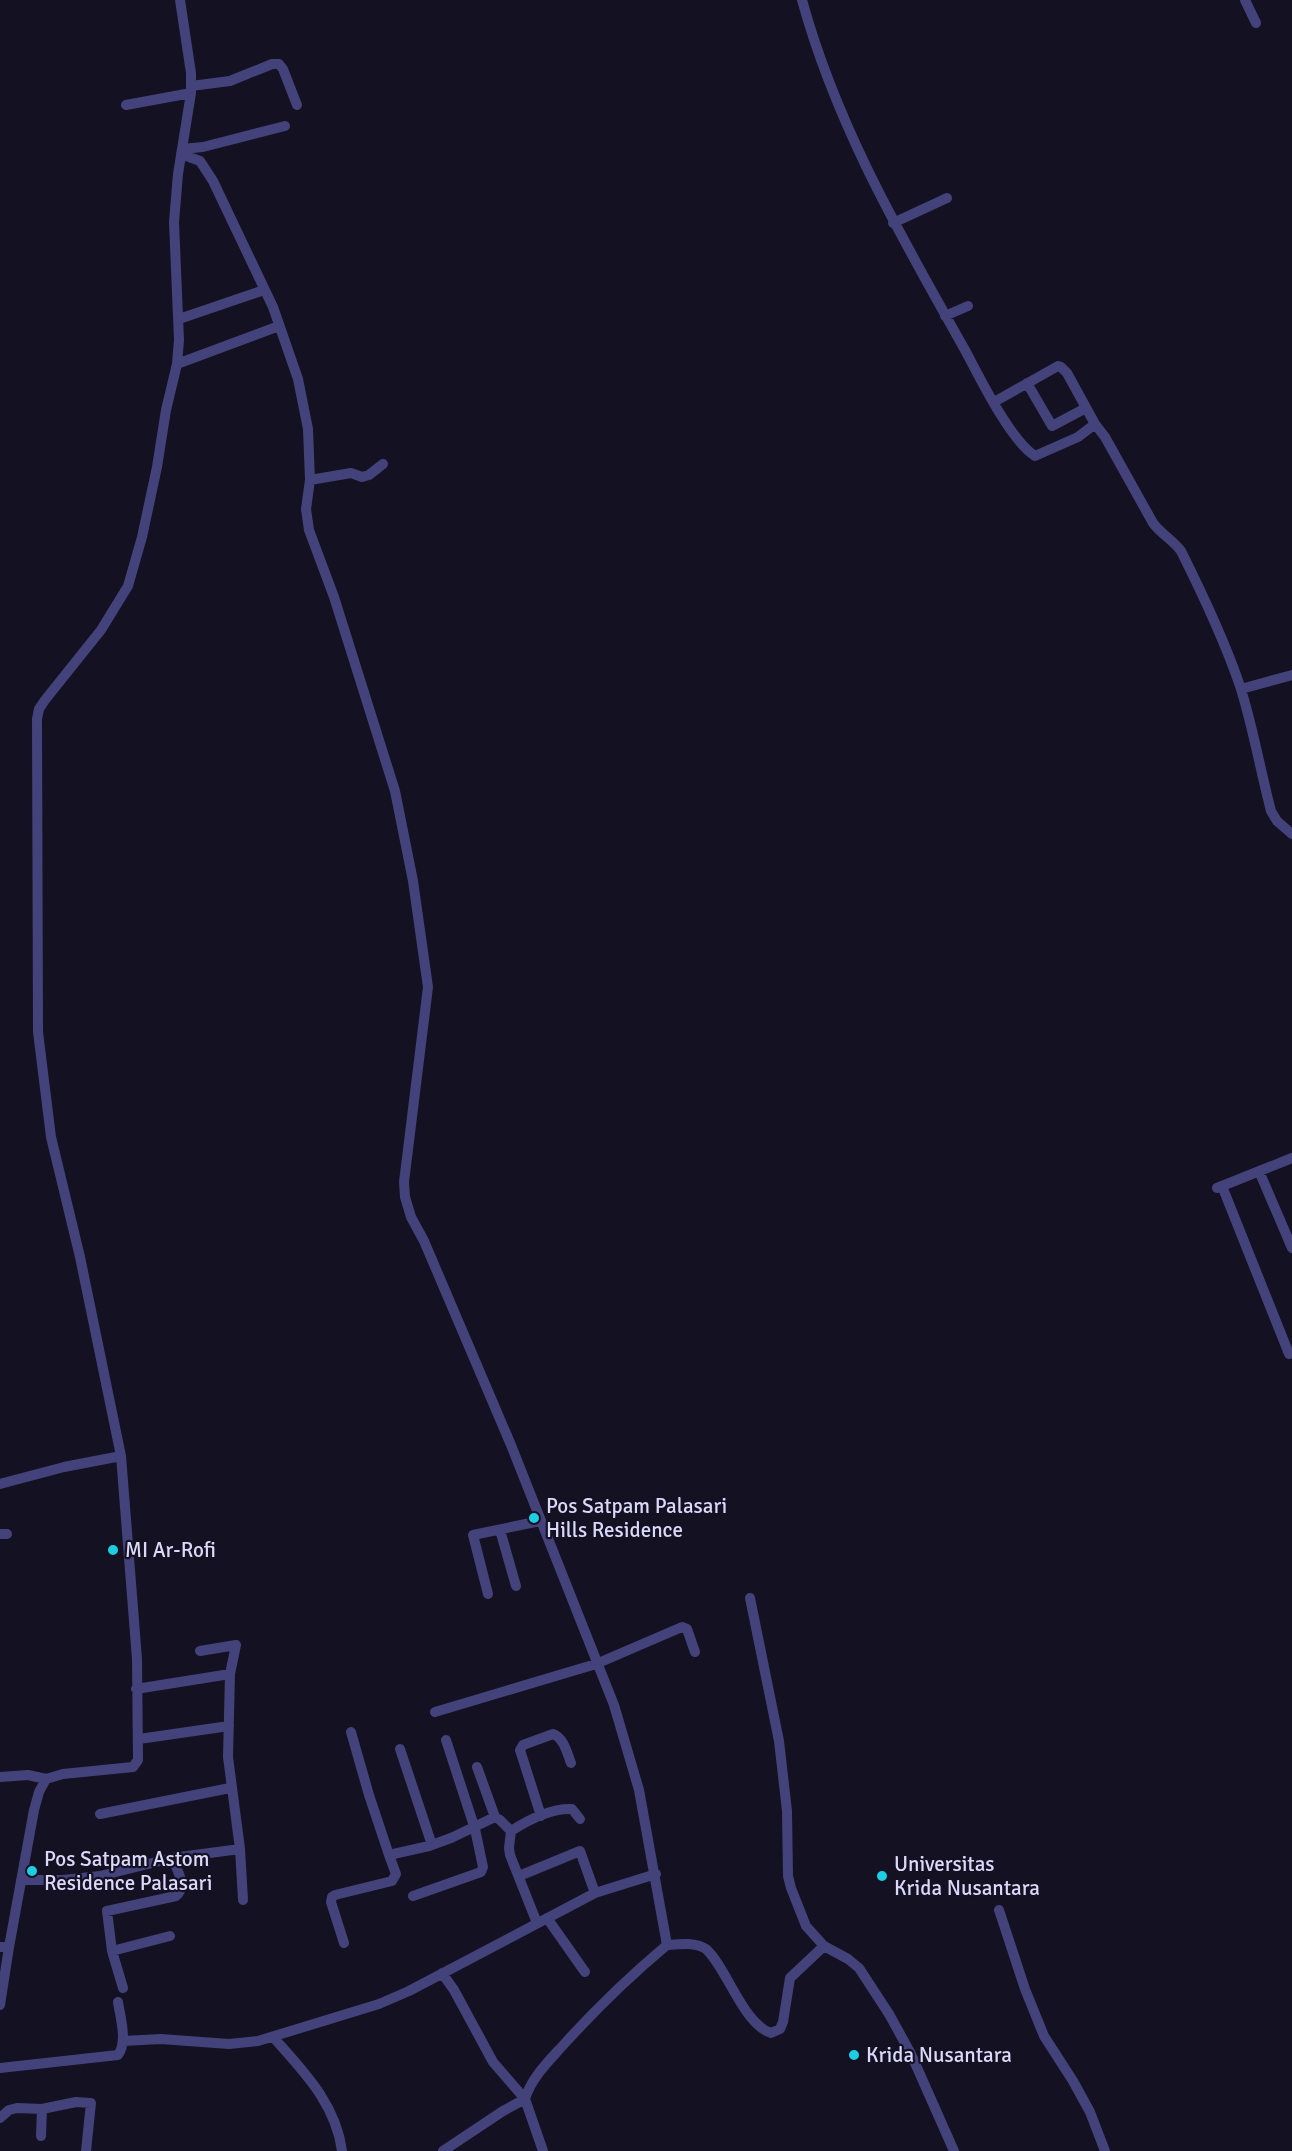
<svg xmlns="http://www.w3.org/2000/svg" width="1292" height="2151" font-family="Signika,sans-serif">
	<rect width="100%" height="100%" fill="#141122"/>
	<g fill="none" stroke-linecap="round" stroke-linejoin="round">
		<path stroke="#44427b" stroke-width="10" d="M802,0C837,127 901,236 965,350C980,378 1010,440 1035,456L1078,437L1095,424L1105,437L1153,523C1161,534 1173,540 1181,551C1203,595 1224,639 1240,686C1253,727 1260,769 1271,811L1277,821L1292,834
			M1245,0L1256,23
			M191,86L230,81L272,64H279L283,69L297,105
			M126,105L191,93
			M182,149L203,147L285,126
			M181,154L200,161L213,181L273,307L298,379L308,429L310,480L306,509L309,530L334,597L395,791L413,881L428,987L404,1182L405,1197L411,1217L424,1241L511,1445L614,1705L639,1790L667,1945C631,1975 598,2007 566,2042C551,2059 532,2076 525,2099L503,2111L443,2151
			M893,223L947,198
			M945,316L968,306
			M179,319L264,290
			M177,364L279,326
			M1027,383L1052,426L1086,408
			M994,402L1058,366L1061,367L1067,373L1095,424
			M310,480L351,473L362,477L369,475L383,464
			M1241,689L1292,675
			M1259,1171L1292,1248
			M1222,1186L1289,1354
			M1217,1188L1292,1158
			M0,1484L64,1467L121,1456
			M500,1530L516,1586
			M0,1534H7
			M488,1594L473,1535L540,1521
			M136,1689L230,1674
			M435,1712L596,1664L682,1627L687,1629L695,1652
			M351,1732L369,1795L389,1855
			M139,1739L229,1726
			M400,1749L432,1845
			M477,1767L495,1817
			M0,1777L28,1775L46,1779
			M100,1814L230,1788
			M541,1816L520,1750L523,1745L553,1734C564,1738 567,1753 571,1763
			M240,1849L243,1900
			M519,1876L580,1851L595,1893
			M21,1880H63L100,1876L172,1858L240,1849L228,1757L230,1674L236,1645L200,1651
			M413,1896L481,1872L483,1867L475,1829L446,1740
			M999,1910L1025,1989L1044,2036L1073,2081L1090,2112L1105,2151
			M547,1918L585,1972
			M537,1923L510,1855L509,1848L511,1831C528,1820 552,1808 572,1809L580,1819
			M344,1943L331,1902L332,1897L335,1895L392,1881L396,1874L389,1855L429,1846L451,1838L495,1817L500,1820L511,1831
			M667,1945C680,1944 694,1942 706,1949C727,1968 743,2024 771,2033L780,2029L783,2022L790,1978L824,1946L806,1926L791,1888L788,1876L787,1811L779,1741L750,1598
			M824,1946L848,1959L859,1968L889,2014L911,2054L954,2151
			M0,1947H9L0,2005
			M9,1947L34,1810L39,1792L46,1779L63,1774L133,1767L138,1760L137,1659L121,1456L80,1257L51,1137L38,1032L37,719L39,709L45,700L101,630L128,586L142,537L157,467L166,410L177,364L179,340L174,222L178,174L191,93V73L180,0
			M112,1951L170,1936
			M442,1973L454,1990L493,2062L525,2099L543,2151
			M123,1988L112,1951L107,1911L176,1896C188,1886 177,1870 172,1858
			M274,2038C304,2072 336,2104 342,2151
			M123,2041L161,2039L229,2044L258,2041L379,2004L409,1991L595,1893L656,1874
			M0,2068L118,2055C128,2042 120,2016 118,2002
			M0,2118L9,2110L17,2108L42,2109L76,2102L91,2103L86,2151
			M41,2136L42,2109"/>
	</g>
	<g fill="#1dcde1" stroke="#141122" stroke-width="2">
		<circle cx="534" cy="1518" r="6"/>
		<circle cx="113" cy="1550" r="6"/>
		<circle cx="32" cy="1871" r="6"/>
		<circle cx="882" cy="1876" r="6"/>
		<circle cx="854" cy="2055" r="6"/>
	</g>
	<g text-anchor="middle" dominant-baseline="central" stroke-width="4.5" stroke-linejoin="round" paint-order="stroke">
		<g font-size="21" fill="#dcd8fa" stroke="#141122" text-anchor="start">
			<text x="546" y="1506">Pos Satpam Palasari<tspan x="546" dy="24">Hills Residence</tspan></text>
			<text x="125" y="1550">MI Ar-Rofi</text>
			<text x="44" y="1859">Pos Satpam Astom<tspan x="44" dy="24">Residence Palasari</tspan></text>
			<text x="894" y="1864">Universitas<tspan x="894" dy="24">Krida Nusantara</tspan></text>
			<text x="866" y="2055">Krida Nusantara</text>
		</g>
	</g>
</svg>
